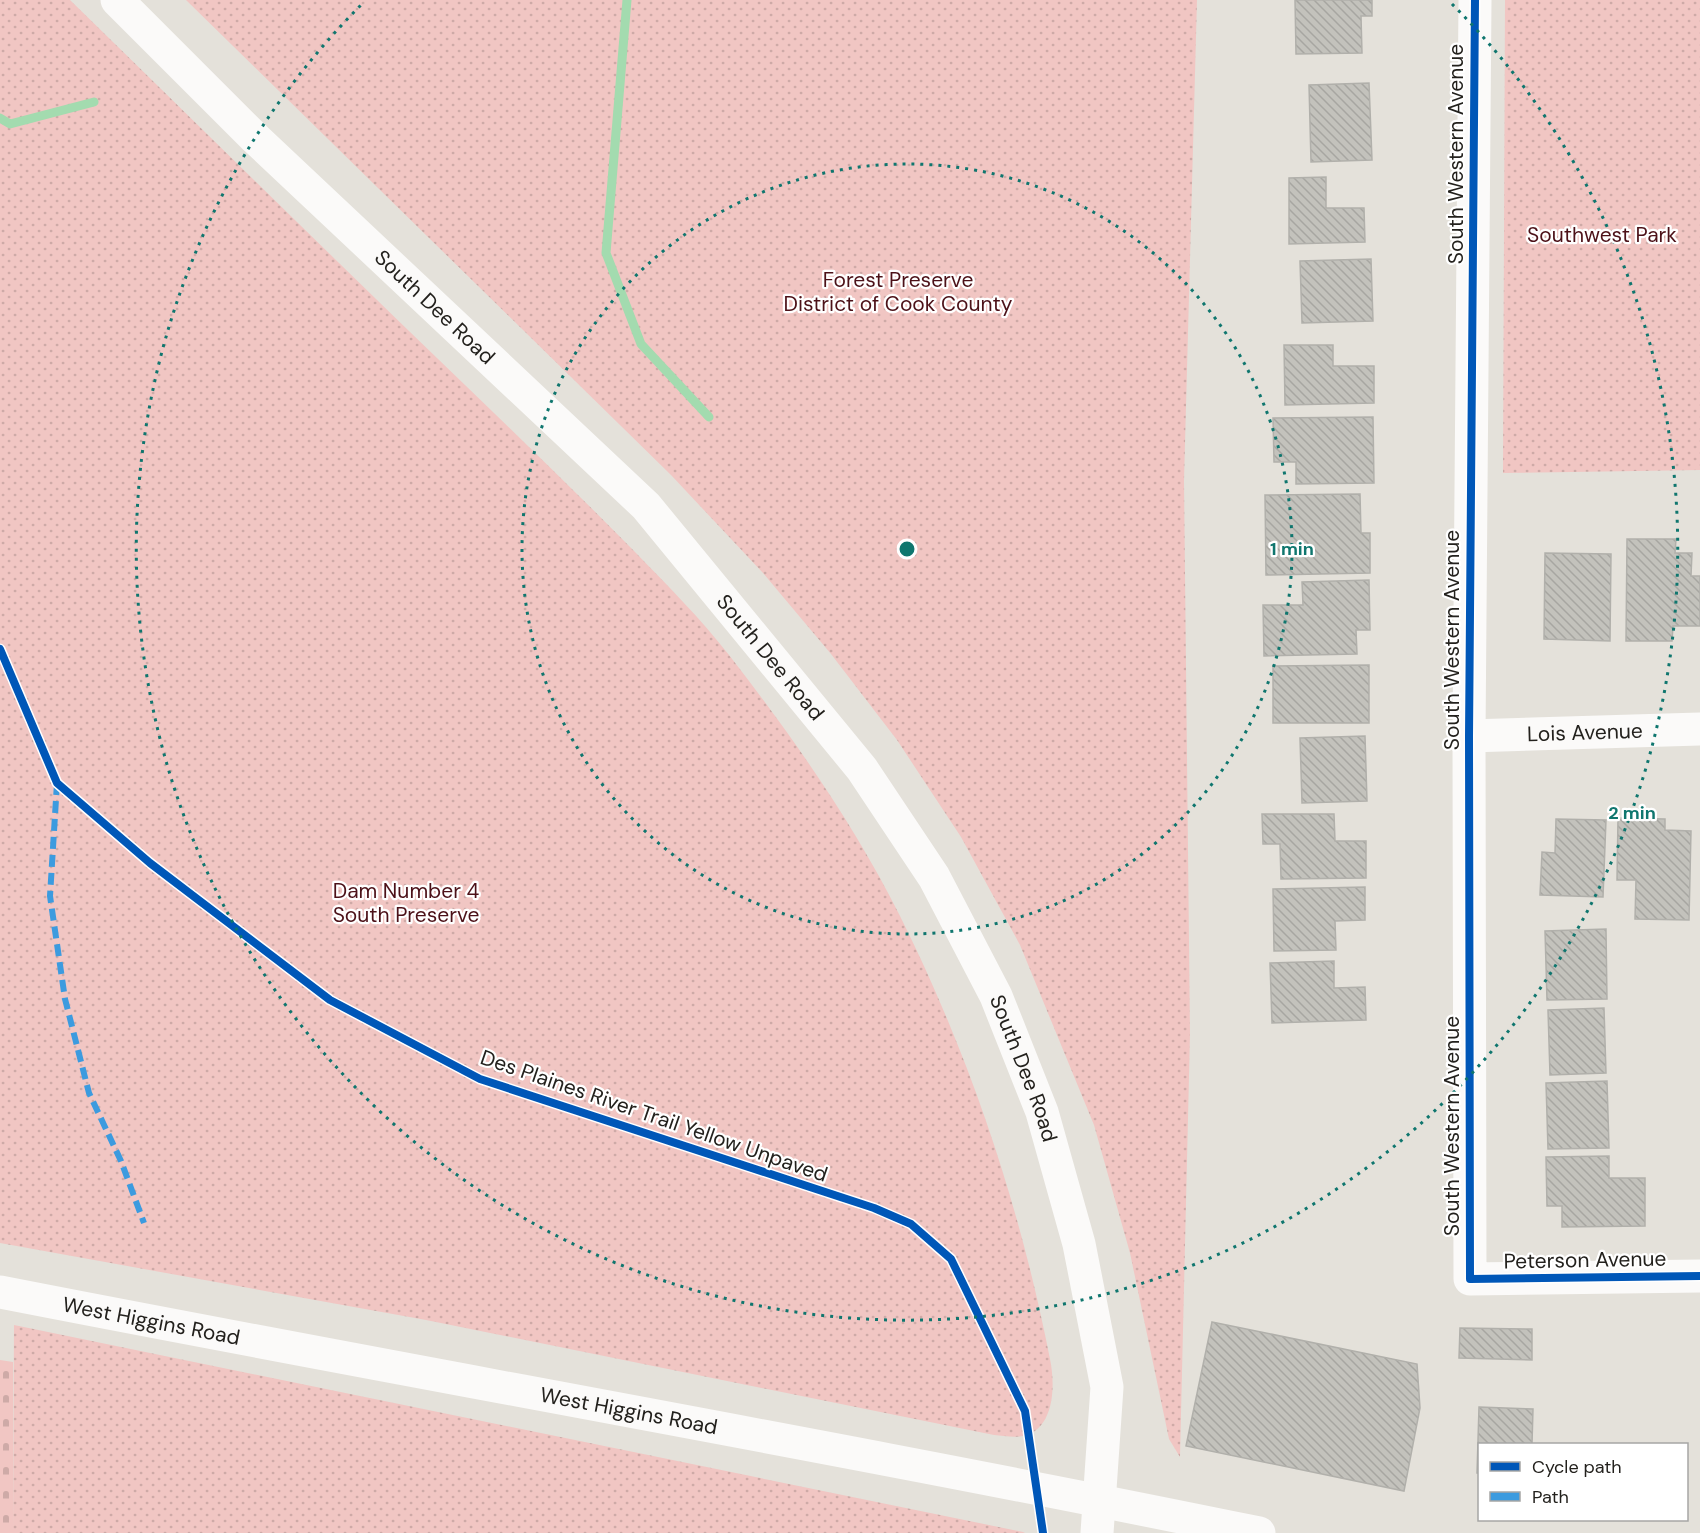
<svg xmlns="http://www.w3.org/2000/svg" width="1700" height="1533" font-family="'DM Sans',sans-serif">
	<defs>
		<pattern id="cemetery-stones" width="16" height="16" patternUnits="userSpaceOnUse" patternTransform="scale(1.5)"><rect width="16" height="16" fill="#f1c6c3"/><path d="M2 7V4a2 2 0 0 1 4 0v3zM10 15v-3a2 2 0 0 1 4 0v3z" fill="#ceaaa7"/></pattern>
		<pattern id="park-dots" width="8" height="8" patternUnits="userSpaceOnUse" patternTransform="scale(1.5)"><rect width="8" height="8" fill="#f1c6c3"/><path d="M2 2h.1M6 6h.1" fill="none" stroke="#ceaaa7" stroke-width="1.8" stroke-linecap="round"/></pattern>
		<pattern id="building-back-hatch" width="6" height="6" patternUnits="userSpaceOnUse" patternTransform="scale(1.5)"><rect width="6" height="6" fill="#c3c2bc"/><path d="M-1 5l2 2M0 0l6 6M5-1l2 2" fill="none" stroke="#a7a6a1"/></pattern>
	</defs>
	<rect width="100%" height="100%" fill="#e4e1da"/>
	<path fill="url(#cemetery-stones)" d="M0,1360L13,1362V1533H0Z"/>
	<path fill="url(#park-dots)" d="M0,0H70C202,129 333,258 465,385C523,441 580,496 636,553C668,586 701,619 729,655C792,736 854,824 900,916C970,1056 1020,1206 1050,1359C1055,1383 1055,1422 1030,1434C1019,1439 1005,1436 994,1435L426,1320L0,1243Z
		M186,0H1197L1184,481L1190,1034L1180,1457L1169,1439L1130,1253L1094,1125L1020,945L961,837L897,740L831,654L763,573L671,475Z
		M1505,0H1700V470L1503,473Z
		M14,1325L1023,1532L1025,1533H13Z"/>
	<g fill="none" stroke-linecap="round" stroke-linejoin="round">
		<path stroke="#a3dbaf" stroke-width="9" d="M627,0L606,253L641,344L709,417
			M0,118L10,124L94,102"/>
	</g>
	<path fill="url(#building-back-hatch)" stroke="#b1b0ab" stroke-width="1.5" d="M1295,0H1372V16H1361L1362,53L1296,54Z
		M1369,83L1372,160L1311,162L1309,85Z
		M1326,177V208H1364L1365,242L1289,244V178Z
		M1371,259L1373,321L1302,323L1300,261Z
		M1284,345H1333V366H1374V403L1285,405Z
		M1373,417L1374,483L1296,484V462H1274L1273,418Z
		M1360,494L1361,533H1370V573L1266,575L1265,495Z
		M1627,539H1676L1675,553H1692L1691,576H1700V626H1673L1672,641H1626Z
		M1545,553L1611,554L1610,641L1544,639Z
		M1369,580L1370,630H1356L1357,654L1264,656L1263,605H1303L1302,582Z
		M1369,665V723H1273V666Z
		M1365,736L1367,801L1302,803L1300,738Z
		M1262,814H1334L1335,841H1366V878L1281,879L1280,844H1263Z
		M1618,818L1665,819V830L1691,831L1689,920L1635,919L1636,880H1617Z
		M1556,819L1606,820L1603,897L1540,895L1542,852L1555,853Z
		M1365,887V920L1335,921L1336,950L1274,951L1273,889Z
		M1606,929L1607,999L1547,1000L1545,931Z
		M1334,961V988L1365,987L1366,1020L1272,1023L1270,963Z
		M1604,1008L1606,1073L1550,1075L1548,1010Z
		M1607,1081L1609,1148L1548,1149L1546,1083Z
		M1609,1156V1178H1645V1226L1562,1227V1206H1547L1546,1157Z
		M1212,1322L1417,1364L1420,1408L1404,1491L1186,1446Z
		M1460,1328L1532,1329V1360L1459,1358Z
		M1479,1407L1533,1409L1532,1444H1480V1473H1477Z"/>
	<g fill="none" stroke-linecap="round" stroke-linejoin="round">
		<g stroke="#fbfaf9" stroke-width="33">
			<path d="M1475,0L1469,736L1470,1279L1700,1276"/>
			<path id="s1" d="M1469,736L1700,729"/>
		</g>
		<g stroke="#fbfaf9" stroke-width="33">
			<path id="s2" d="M117,0L255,138L646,506L862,769L934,877L996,996L1042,1112L1079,1244L1107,1387L1097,1533"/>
			<path id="s3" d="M0,1292C419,1374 840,1447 1259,1533"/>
		</g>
		<path stroke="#3c9bdf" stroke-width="6" stroke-dasharray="12 6" stroke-linecap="butt" d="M57,783L50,896L65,999L89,1093L121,1161L144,1223"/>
		<defs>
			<path id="cycleway" d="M1475,0L1469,736L1470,1279L1700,1276
				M0,649L57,783L150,863L330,1000L480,1079L874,1208L911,1224L951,1259L1025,1411L1043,1533"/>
		</defs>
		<use href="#cycleway" stroke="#fff" stroke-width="11"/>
		<use href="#cycleway" stroke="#0057b8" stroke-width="8"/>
	</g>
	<g fill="none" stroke="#0f766e" stroke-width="3" stroke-dasharray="3 6">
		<circle cx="907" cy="549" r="385"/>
		<path d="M1452 4A771 771 0 1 1 362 4"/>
	</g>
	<g text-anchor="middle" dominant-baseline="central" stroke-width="4.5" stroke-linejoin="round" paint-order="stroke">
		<g font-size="21" fill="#23211d" stroke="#fff">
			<text transform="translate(1456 154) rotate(-90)">South Western Avenue</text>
			<text stroke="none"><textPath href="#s2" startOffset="442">South Dee Road</textPath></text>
			<text transform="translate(1452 640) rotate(-90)">South Western Avenue</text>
			<text stroke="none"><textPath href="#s2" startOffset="928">South Dee Road</textPath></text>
			<text stroke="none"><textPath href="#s1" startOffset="116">Lois Avenue</textPath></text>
			<text stroke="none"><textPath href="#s2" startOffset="1414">South Dee Road</textPath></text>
			<text transform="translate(654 1116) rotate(19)">Des Plaines River Trail Yellow Unpaved</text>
			<text transform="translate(1452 1126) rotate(-90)">South Western Avenue</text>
			<text transform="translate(1585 1260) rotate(-1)">Peterson Avenue</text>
			<text stroke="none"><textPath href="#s3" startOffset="154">West Higgins Road</textPath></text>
			<text stroke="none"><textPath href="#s3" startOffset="640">West Higgins Road</textPath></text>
		</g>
		<g font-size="21" fill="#4c1118" stroke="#fff">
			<text x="1602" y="235">Southwest Park</text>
			<text x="898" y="280">Forest Preserve<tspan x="898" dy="24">District of Cook County</tspan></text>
			<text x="406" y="891">Dam Number 4<tspan x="406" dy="24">South Preserve</tspan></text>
		</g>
	</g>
	<circle cx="907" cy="549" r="9" fill="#0f766e" stroke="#fff" stroke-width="3"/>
	<g font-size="18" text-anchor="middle" font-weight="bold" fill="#0f766e" stroke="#fff" stroke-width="4.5" stroke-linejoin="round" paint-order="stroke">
		<text x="1292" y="555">1 min</text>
		<text x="1632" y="819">2 min</text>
	</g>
	<rect x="1478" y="1443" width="210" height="78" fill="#ffffff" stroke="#a7a6a5" stroke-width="1.5"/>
	<rect x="1490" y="1462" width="30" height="9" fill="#0057b8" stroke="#a7a6a5" stroke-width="1.5"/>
	<text x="1532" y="1473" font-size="18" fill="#23211d">Cycle path</text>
	<rect x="1490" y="1492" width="30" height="9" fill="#3c9bdf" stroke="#a7a6a5" stroke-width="1.5"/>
	<text x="1532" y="1503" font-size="18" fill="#23211d">Path</text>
</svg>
